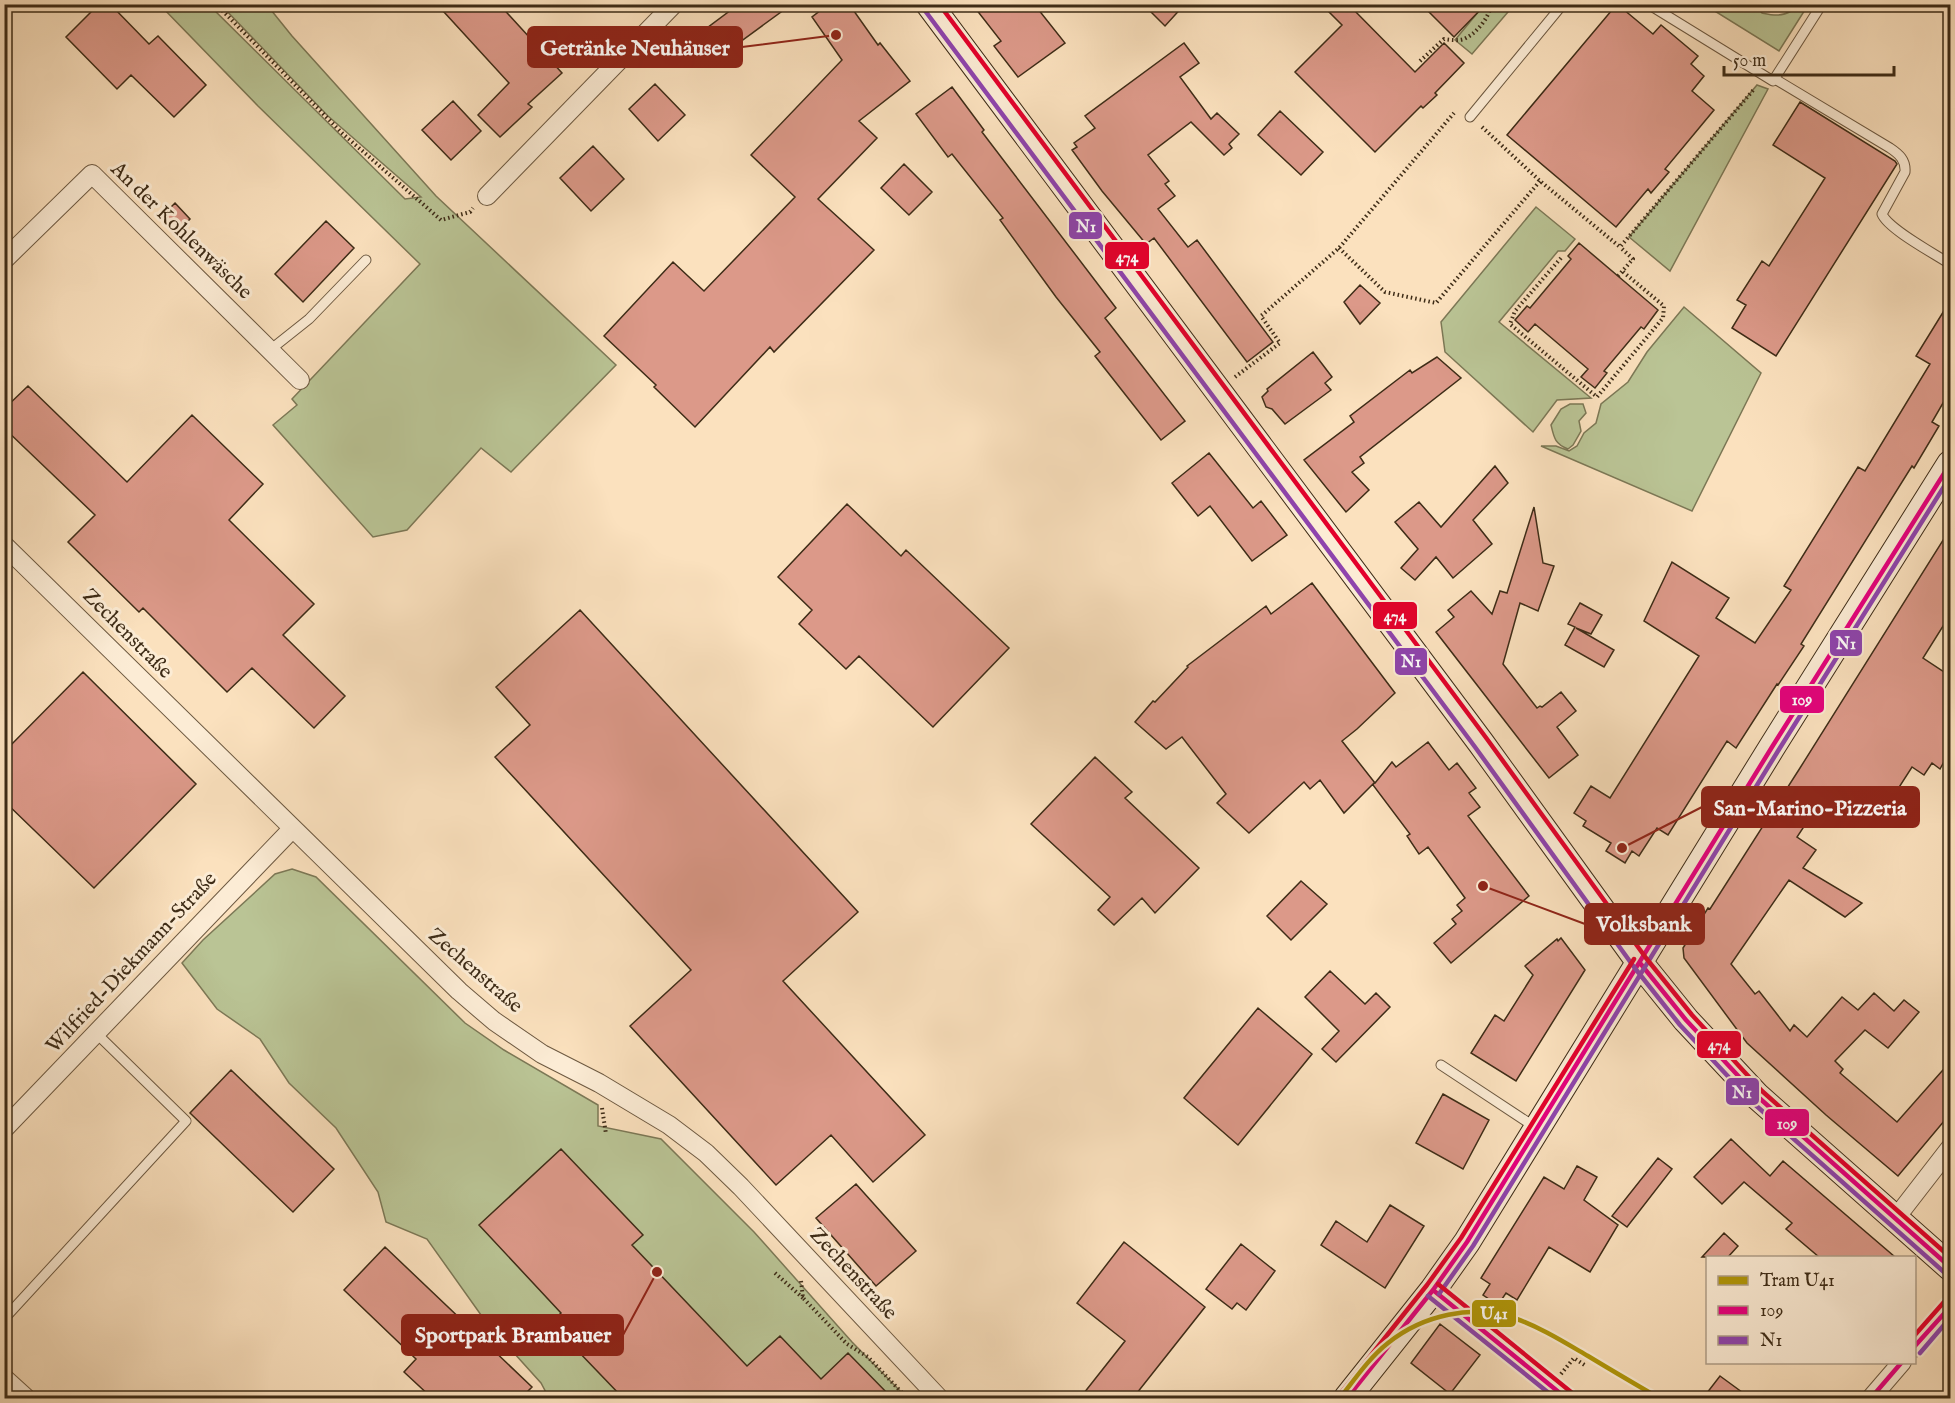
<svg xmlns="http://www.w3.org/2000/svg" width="1955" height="1403" font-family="'IM FELL English',serif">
	<rect width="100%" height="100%" fill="#fbe1be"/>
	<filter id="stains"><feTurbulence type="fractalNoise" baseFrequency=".00333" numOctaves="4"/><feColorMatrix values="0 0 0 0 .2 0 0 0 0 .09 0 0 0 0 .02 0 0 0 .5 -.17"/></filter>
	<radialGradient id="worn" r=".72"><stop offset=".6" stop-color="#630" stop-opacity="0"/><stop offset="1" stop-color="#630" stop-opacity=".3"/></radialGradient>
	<path fill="#bac495" stroke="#7c7856" stroke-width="1.5" d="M160,5H209L405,199L421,197L328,116L221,5H267L292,36L436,196L616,365L511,472L481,448L407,530L373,537L273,425L297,405L292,399L420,264L258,106Z
		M1484,5H1514L1472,54L1455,40Z
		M1705,5H1756L1762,13C1772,15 1781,17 1791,11C1798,7 1799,4 1808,5L1779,51Z
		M1757,85L1768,89L1670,271L1629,237Z
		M1536,207L1575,239L1565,251H1558L1499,322L1591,398L1557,400L1533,432L1445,352L1441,322Z
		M1684,307L1761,373L1692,511L1541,446H1556L1569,451L1577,446L1584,433L1596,423L1601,404L1628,382L1647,352Z
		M1570,404H1583L1586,413L1579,421L1581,431L1573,445L1568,449C1555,444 1554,438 1551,425L1561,409Z
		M292,869L316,877L465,1023L504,1050L598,1105V1126L661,1139L754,1232L852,1342L907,1398H549L541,1383L486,1322L427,1239L386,1222L378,1192L336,1128L289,1083L260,1039L217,1009L182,963L203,940L275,874Z"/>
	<path fill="#dc9989" stroke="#3e2c17" stroke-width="1.5" d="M99,4H110L149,44L158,36L206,85L174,117L131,75L117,89L66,37Z
		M453,4H499L562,73L528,104L532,107L500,137L478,115L509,83L444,12Z
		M739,4H792L725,53L707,28Z
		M829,4H849L878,45L880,43L910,81L859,121L877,138L818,199L874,250L774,352L770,347L695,427L654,387L656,385L604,336L673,262L704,291L795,197L751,155L842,60L812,17Z
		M972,4H1034L1065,43L1018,77L994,46L1001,41Z
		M1143,4H1185L1165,26Z
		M1321,4H1348L1415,72L1444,43L1464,63L1435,93L1437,95L1423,108L1421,106L1375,152L1295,72L1342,25Z
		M1421,4H1486L1454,37Z
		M1617,4L1653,34L1661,25L1698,56L1691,64L1704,76L1692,91L1714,110L1665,169L1669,172L1651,193L1648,189L1616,227L1507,135Z
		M1184,43L1199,63L1180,77L1211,119L1217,113L1239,134L1229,144L1232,148L1224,155L1191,122L1148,155L1169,181L1165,184L1175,196L1158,209L1188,247L1197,240L1273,342L1247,362L1154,238L1146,244L1102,191L1072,150L1077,147L1074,143L1095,128L1085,116Z
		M655,84L685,115L658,141L629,109Z
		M952,87L984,130L982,132L1116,308L1105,318L1185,421L1161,440L1095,356L1100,352L1056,297L1000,220L1003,218L952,154L948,157L916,114Z
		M453,101L481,131L451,160L422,130Z
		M1800,102L1895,161L1897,164L1776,356L1732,328L1746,305L1737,300L1762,261L1769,266L1825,178L1773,145Z
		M1280,111L1323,152L1301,175L1258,135Z
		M593,146L624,179L591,211L560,178Z
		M904,164L932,192L909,215L881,188Z
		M175,203L190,219L176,233L161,217Z
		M326,221L354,248L303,302L275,274Z
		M1579,243L1658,310L1644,329L1641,327L1604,371L1607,373L1595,388L1581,377L1588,369L1535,324L1528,332L1515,320L1527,306L1530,308L1571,259L1568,256Z
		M1360,285L1380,303L1360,324L1344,302Z
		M1950,301V391L1932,422L1939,426L1914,468L1912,466L1801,644L1804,646L1778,685L1777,684L1736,748L1727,741L1668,835L1657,828L1639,856L1632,851L1625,863L1606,851L1611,843L1583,826L1586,821L1574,813L1591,786L1610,798L1699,656L1644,621L1672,562L1729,598L1716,618L1755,643L1791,590L1784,586L1858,467L1865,471L1930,364L1916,356Z
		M1313,352L1332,377L1325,383L1331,390L1285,424L1272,409L1266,407L1262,397L1268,391L1267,389Z
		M1437,357L1461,378L1360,457L1364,463L1352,472L1369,490L1346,512L1304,460L1354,422L1350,416L1410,370L1412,373Z
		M28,386L127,482L192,415L263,484L229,520L314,604L283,635L345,696L314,728L252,668L227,692L143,608L139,612L68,542L95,515L4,428V409Z
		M1209,453L1253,508L1261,501L1287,535L1252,561L1210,506L1198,516L1172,483Z
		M1495,466L1508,483L1473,520L1492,544L1453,578L1436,557L1415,580L1401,568L1418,549L1395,522L1419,502L1441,527Z
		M847,504L901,556L906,550L1009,648L933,727L859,656L846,669L799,624L812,610L778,577Z
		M1534,507L1543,563L1554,566L1538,611L1520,603L1503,664L1537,708L1540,706L1542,707L1561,692L1576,711L1557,727L1578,755L1549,778L1436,632L1454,617L1448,610L1471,591L1492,614L1500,591L1507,593Z
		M1950,529V615L1923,658L1950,676V751L1940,769L1932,763L1924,775L1912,767L1880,817L1840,791L1839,793L1830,787L1797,837L1816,850L1803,868L1862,903L1845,917L1789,880L1731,964L1755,994L1759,991L1790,1031L1794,1025L1807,1037L1842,997L1858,1010L1874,993L1894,1011L1904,1000L1919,1012L1888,1048L1865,1030L1835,1061L1843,1069L1840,1073L1897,1122L1950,1062V1114L1898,1176L1826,1115L1747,1043L1684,958L1683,948L1708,908L1710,909L1800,768Z
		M1312,583L1395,693L1357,729L1342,741L1375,783L1392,762L1396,767L1428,742L1449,770L1457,763L1476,788L1469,793L1480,807L1468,816L1529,896L1451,963L1434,943L1456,924L1452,919L1462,911L1457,905L1465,898L1428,847L1419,854L1407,836L1410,834L1373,785L1374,783L1344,813L1320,780L1310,789L1304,782L1249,833L1217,803L1226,794L1182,737L1166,749L1135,722L1153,701L1155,702L1188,667L1187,666L1266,606L1271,614Z
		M1580,603L1602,615L1591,634L1576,628L1614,650L1604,667L1565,645L1575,627L1568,624Z
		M580,610L858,912L783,981L925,1135L873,1182L831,1135L776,1185L630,1026L691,970L495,757L530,725L496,687Z
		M83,672L196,784L94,888L4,801V752Z
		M1095,757L1132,792L1125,798L1199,868L1155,913L1142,898L1114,925L1098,910L1110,897L1031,824Z
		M1301,881L1327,904L1291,940L1267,916Z
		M1561,938L1585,970L1516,1081L1471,1053L1495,1015L1504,1021L1533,975L1525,966L1557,939L1558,941Z
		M1330,971L1365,1004L1376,993L1390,1007L1336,1062L1322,1049L1339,1031L1305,997Z
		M1258,1008L1312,1054L1238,1145L1184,1098Z
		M231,1070L334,1169L293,1212L190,1113Z
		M1443,1094L1489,1120L1463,1169L1416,1143Z
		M1731,1139L1770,1176L1783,1161L1895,1257H1819L1786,1229L1792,1223L1744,1182L1722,1204L1694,1177Z
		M561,1149L643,1235L632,1245L747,1366L780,1336L821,1379L848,1353L892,1398H623L551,1323L561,1313L479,1225Z
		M1658,1158L1672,1169L1627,1227L1612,1216Z
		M1577,1166L1597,1177L1584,1200L1618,1225L1590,1272L1549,1247L1517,1300L1506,1293L1498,1305L1483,1295L1490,1284L1481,1278L1544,1177L1564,1189Z
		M856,1184L916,1251L876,1286L816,1218Z
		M1390,1205L1424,1226L1385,1288L1321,1245L1336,1221L1367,1242Z
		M1724,1233L1738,1246L1728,1257H1702Z
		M1124,1242L1205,1307L1133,1398H1080L1125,1341L1077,1303Z
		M1241,1244L1275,1271L1246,1310L1237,1303L1232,1309L1206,1289Z
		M385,1247L532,1387L521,1398H432L404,1372L416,1359L344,1290Z
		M1440,1324L1480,1355L1450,1394L1411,1363Z
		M1720,1376L1750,1398H1703Z"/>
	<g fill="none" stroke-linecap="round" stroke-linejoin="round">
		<defs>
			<path id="service" d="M1648,4L1773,81L1822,4
				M1775,79L1890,148C1899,154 1906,160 1905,172L1882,214C1888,229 1935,254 1950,264
				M1470,117L1563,4
				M270,350L309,319L366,260
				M1441,1065L1535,1127
				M1433,1290L1566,1398
				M4,1319L186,1121L97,1034"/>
			<path id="minor" d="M487,196L674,4
				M4,260L92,174L300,380
				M4,545L459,991L494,1021L542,1054L599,1083L669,1125L706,1153L741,1187L939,1398
				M4,1129L292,829
				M1895,1219L1950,1148
				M1914,1348L1950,1307
				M4,1378L26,1398
				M1871,1398L1902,1362"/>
			<path id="secondary" d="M929,4L1481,743L1640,963L1686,1020L1757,1096L1950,1267
				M1347,1398L1433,1290L1467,1242L1772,747L1950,464"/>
		</defs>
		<use href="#service" stroke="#6d5941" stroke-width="11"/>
		<use href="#minor" stroke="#6d5941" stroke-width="20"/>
		<use href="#secondary" stroke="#3e2c17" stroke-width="28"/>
		<path stroke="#3e2c17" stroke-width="4" stroke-dasharray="1.5 3" stroke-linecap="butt" d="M216,4L342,133L441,220L470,212L473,208
			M1420,61L1444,39C1451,40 1457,41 1464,39C1476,34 1490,17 1491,4
			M1482,127L1540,181L1620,247L1755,88
			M1339,248L1385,292L1436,303L1540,181
			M1561,258L1515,311L1510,324L1597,397L1663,318L1664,306L1622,271
			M1618,276L1633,259L1620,247
			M1235,377L1280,343L1261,316L1339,248L1454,113
			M602,1108L606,1134
			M775,1273L803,1298
			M801,1281L803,1298L847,1344L868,1357L907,1398
			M1561,1374L1574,1358L1586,1366"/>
		<use href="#service" stroke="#fcecd5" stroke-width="9"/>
		<use href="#minor" stroke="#fcecd5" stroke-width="18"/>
		<use href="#secondary" stroke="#fcecd5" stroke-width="26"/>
		<defs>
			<path id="bus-1" d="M1640,963L1686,1020L1757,1096L1950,1267
				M1433,1290L1566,1398
				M1914,1347L1950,1307
				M1347,1398L1433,1290L1467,1242L1772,747L1950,464
				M1871,1398L1902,1362"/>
			<path id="bus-2" d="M923,8L1475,747L1634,967L1680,1025L1752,1102L1945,1273
				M1439,1294L1473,1246L1778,751L1950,477
				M1428,1296L1555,1398
				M1920,1353L1950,1318"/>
			<path id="bus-3" d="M939,4L1487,739L1646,958L1692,1015L1762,1091L1950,1257
				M1438,1284L1571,1392
				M1914,1336L1944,1302
				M1341,1393L1427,1285L1461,1238L1634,959"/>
		</defs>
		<use href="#bus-1" stroke="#fcecd5" stroke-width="9"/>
		<use href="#bus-2" stroke="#fcecd5" stroke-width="9"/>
		<use href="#bus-3" stroke="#fcecd5" stroke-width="9"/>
		<use href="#bus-1" stroke="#e5007d" stroke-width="4.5"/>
		<use href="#bus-2" stroke="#8e44ad" stroke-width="4.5"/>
		<use href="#bus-3" stroke="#e4002b" stroke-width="4.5"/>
		<defs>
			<path id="tram-1" d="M1340,1398C1355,1379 1369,1358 1388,1343C1423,1315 1472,1304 1514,1318C1540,1327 1564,1342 1588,1356C1611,1370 1635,1384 1659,1398"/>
		</defs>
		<use href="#tram-1" stroke="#fcecd5" stroke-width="9"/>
		<use href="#tram-1" stroke="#b09609" stroke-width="4.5"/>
	</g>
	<g text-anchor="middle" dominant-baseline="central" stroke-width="6" stroke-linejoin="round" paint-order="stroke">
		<g font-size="21" fill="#3e2c17" stroke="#fcecd5">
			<text transform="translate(181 231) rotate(44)">An der Kohlenwäsche</text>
			<text transform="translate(127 634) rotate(45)">Zechenstraße</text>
			<text transform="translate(132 963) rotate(-47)">Wilfried-Diekmann-Straße</text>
			<text transform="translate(475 971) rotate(41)">Zechenstraße</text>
			<text transform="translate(853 1274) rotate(47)">Zechenstraße</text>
		</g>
	</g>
	<path fill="none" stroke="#8f2418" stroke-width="2" d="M836 35L742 47M1622 848L1702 807M1483 886L1585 924M657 1272L623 1335"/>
	<g fill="#8f2418" stroke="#fcecd5" stroke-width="2">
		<circle cx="836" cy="35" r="6"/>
		<circle cx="1622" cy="848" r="6"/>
		<circle cx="1483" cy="886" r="6"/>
		<circle cx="657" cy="1272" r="6"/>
	</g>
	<g fill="#8f2418" stroke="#8f2418" stroke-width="2">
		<rect x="528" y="27" width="214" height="40" rx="6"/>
		<rect x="1702" y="787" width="217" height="40" rx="6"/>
		<rect x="1585" y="904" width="119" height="40" rx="6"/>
		<rect x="402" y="1315" width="221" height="40" rx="6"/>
	</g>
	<g font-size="22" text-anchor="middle" font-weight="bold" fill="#fff">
		<text x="635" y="55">Getränke Neuhäuser</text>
		<text x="1810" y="815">San-Marino-Pizzeria</text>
		<text x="1644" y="931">Volksbank</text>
		<text x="513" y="1342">Sportpark Brambauer</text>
	</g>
	<g stroke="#fcecd5" stroke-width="2">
		<rect x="1068" y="211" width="35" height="29" rx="6" fill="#8e44ad"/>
		<rect x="1104" y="241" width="46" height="29" rx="6" fill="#e4002b"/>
		<rect x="1372" y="601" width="46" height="29" rx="6" fill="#e4002b"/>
		<rect x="1829" y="629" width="34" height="28" rx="6" fill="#8e44ad"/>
		<rect x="1394" y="647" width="34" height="29" rx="6" fill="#8e44ad"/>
		<rect x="1779" y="685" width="46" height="29" rx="6" fill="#e5007d"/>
		<rect x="1696" y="1030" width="46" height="29" rx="6" fill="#e4002b"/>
		<rect x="1725" y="1077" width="35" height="29" rx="6" fill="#8e44ad"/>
		<rect x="1764" y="1108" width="46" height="29" rx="6" fill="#e5007d"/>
		<rect x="1471" y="1299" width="46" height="29" rx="6" fill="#b09609"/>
	</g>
	<g font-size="16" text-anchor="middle" font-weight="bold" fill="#fff">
		<text x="1086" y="232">N1</text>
		<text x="1127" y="262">474</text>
		<text x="1395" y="621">474</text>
		<text x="1846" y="649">N1</text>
		<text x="1411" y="667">N1</text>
		<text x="1802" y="705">109</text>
		<text x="1719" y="1050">474</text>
		<text x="1742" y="1098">N1</text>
		<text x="1787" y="1129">109</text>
		<text x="1494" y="1319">U41</text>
	</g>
	<rect width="1955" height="1403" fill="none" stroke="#fbe1be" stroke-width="24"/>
	<rect x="6" y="6" width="1943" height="1391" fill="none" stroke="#3e2c17" stroke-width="3"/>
	<rect x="12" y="12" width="1931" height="1379" fill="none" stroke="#3e2c17" stroke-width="1.5"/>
	<rect x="1706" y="1256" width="210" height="108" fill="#fcecd5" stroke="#b09f89" stroke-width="1.5"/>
	<rect x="1718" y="1276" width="30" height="9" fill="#b09609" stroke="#b09f89" stroke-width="1.5"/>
	<text x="1760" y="1286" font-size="18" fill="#3e2c17">Tram U41</text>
	<rect x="1718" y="1306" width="30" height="9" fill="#e5007d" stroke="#b09f89" stroke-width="1.5"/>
	<text x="1760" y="1316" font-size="18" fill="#3e2c17">109</text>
	<rect x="1718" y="1336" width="30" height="9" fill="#8e44ad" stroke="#b09f89" stroke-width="1.5"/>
	<text x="1760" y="1346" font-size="18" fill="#3e2c17">N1</text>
	<path d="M1724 66v9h170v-9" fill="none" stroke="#3e2c17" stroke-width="3"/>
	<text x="1733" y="66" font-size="18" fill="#3e2c17" stroke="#fcecd5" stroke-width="4.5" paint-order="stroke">50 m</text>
	<rect width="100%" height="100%" filter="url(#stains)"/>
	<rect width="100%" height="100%" fill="url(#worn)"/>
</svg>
